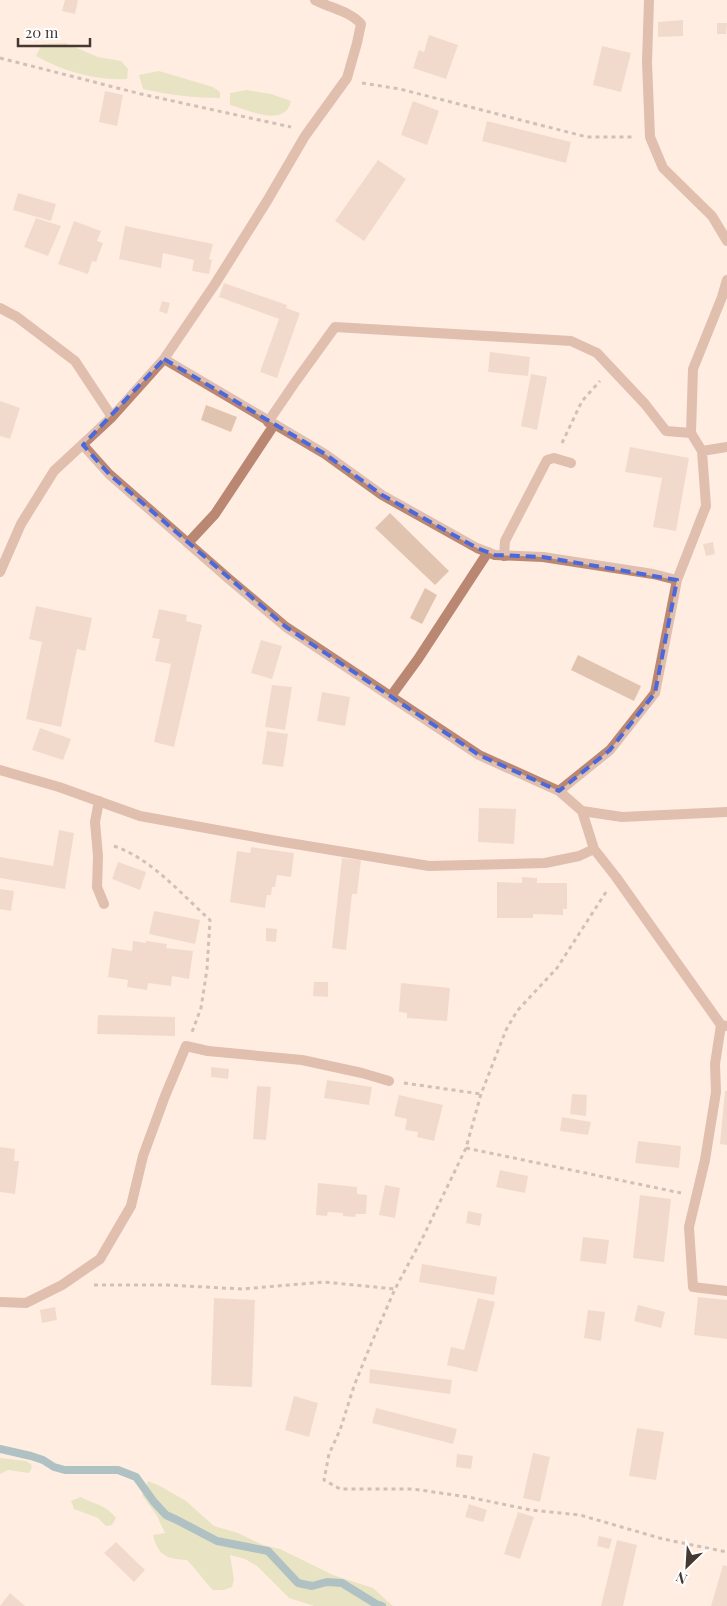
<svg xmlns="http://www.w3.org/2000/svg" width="727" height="1606" font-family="'Playfair Display',serif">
	<rect width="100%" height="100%" fill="#ffede1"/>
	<path fill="#cdd89e" d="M65,43L98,57L121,61L128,69L127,79C96,81 63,71 36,56L42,44Z
		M159,71L213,87L220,92V98C194,98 169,95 143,89L139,75Z
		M247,90L271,94L291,101C285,129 247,109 230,105V93Z
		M0,1458L26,1461L31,1464L32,1468L29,1473L8,1470L0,1474Z
		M148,1481L160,1486L186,1501L214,1526L238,1533L263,1545L280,1549L333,1575L373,1588L393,1606H314L289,1598L257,1566L245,1559L230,1555L234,1580L232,1587L224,1590H213C204,1581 197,1570 187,1560C167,1559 158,1556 153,1535L165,1533L157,1516L142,1495Z
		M81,1497C95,1505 105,1504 116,1518L112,1525L106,1526L98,1518L74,1509L71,1501Z"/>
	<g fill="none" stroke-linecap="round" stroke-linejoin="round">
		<path stroke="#4f8d9d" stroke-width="8" d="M0,1449L31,1456L43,1460L54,1467L65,1470H118L136,1477L154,1502L166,1515L177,1520L217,1541L268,1551L298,1583L312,1586L327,1582L342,1583L376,1604L382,1606"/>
	</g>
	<path fill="#e1c4b0" d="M65,0H78L75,14L62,11Z
		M683,20V36L658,37V22Z
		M717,23H727L726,34H717Z
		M429,35L458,45L446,79L413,68L419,50L424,52Z
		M602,46L631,53L621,92L593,85Z
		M105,91L123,95L117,126L99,122Z
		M413,101L439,111L427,145L401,135Z
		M487,121L571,142L566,163L482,141Z
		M378,160L406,179L364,241L335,221Z
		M18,193L56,204L51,221L13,210Z
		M36,218L61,226L48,256L24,247Z
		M74,221L101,231L97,241L103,243L96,262L92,261L88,274L58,264Z
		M125,226L213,244L209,259L212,260L209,274L192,271L194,260L163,253L161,268L119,259Z
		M224,283L287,305L286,308L300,313L277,378L260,372L279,319L219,297Z
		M162,301L170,303L167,314L159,311Z
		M490,352L530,357L528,376L488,372Z
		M531,374L547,377L537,430L521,426Z
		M0,401L20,408L10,439L0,436Z
		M206,405L237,417L231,432L201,420Z
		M630,447L689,458L676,531L653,527L662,478L625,472Z
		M390,513L449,571L435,585L375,528Z
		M713,542L715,554L706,556L703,544Z
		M425,588L437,595L422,624L410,618Z
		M36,606L92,618L85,651L77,649L61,727L26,719L42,642L29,639Z
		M159,609L187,615L186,621L202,625L174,747L154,742L171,664L155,661L160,639L152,638Z
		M261,640L282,646L272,679L251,673Z
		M578,655L641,686L634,701L571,670Z
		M272,685L292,687L285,730L265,727Z
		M322,692L350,697L345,726L317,721Z
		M40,728L71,739L63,760L32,750Z
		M267,731L288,734L283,767L262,764Z
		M479,808L516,809L514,844L478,842Z
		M59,830L74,833L65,889L0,878V857L53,866Z
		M251,847L294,853L291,877L277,875L275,887H272L271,895H267L265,908L230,902L237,851L250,853Z
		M342,858L361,860L357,894H352L346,950L332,948Z
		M118,862L146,872L140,890L112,879Z
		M522,877L537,878V883H567V909H563V915L533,914V918H497V882L522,883Z
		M0,889L14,891L11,911L0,909Z
		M154,911L200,920L195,944L149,934Z
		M266,928L277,929L276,942L266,941Z
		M133,941L146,943V941L167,944L166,948L193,951L189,979L172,976L171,986L148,983L147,990L127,987L128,980L108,977L112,948L132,951Z
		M314,982H328V997L313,996Z
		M401,983L450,988L447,1021L407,1018V1013L399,1012Z
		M98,1015L175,1017V1036L97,1034Z
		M211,1067L229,1069L228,1079L211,1077Z
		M327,1080L372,1087L369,1105L324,1098Z
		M257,1086L271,1087L266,1140L253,1139Z
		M725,1091H727V1145L720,1144Z
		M572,1094L587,1095L586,1116L570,1114Z
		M399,1095L443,1105L434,1141L417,1137L418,1132L405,1130L407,1119L394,1116Z
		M562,1117L591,1122L588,1135L560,1131Z
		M638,1141L681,1146L679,1168L635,1163Z
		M0,1147L15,1149L14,1161H19L15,1194L0,1192Z
		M500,1170L528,1176L525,1193L496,1187Z
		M318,1183L357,1187V1194L367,1195L366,1214H356L355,1217L343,1216V1213L328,1212L327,1216L316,1215Z
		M385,1185L400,1188L395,1218L379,1215Z
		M640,1195L671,1199L664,1262L633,1258Z
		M468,1211L482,1214L480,1226L466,1223Z
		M583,1237L609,1240L606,1264L580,1261Z
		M422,1264L497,1277L494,1295L419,1282Z
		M698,1297L727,1300V1339L694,1335Z
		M214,1298L255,1300L252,1387L211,1385Z
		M478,1298L495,1302L477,1372L447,1365L451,1347L464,1350Z
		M638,1305L665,1312L661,1328L634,1321Z
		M55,1307L57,1320L42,1323L40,1310Z
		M588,1310L605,1312L601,1341L584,1338Z
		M370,1369L452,1380L450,1394L369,1383Z
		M294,1396L318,1403L309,1437L285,1430Z
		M376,1408L457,1429L453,1444L372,1423Z
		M637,1428L664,1432L656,1480L629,1476Z
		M533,1453L550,1457L540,1502L523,1498Z
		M457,1454L473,1456L471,1469L456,1467Z
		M469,1504L487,1510L483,1522L465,1517Z
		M518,1512L534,1517L520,1559L504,1554Z
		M599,1536L612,1539L609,1549L597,1546Z
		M617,1540L637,1545L623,1606H601Z
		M116,1542L145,1570L134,1582L104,1553Z
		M723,1565L727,1566V1606H711Z
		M10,1593L25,1606H0Z"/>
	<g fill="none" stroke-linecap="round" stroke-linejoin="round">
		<path stroke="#9a8b81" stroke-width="3" stroke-dasharray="4 4" stroke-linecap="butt" d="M0,58L141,94L291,127
			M362,83L400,89L587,137H635
			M562,443L582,401L600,381
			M114,846C152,859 181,894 210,920L207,969L201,1008L192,1032
			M606,892L557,968L517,1011L506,1030L481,1094L466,1148L423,1237L395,1289L371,1344L354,1386L340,1430L329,1454L324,1480L340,1489H413L468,1497L531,1510L580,1515L663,1539L727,1552
			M404,1083L481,1094
			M466,1148L681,1193
			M94,1285H167L242,1289L324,1282L395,1289"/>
		<path stroke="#ba8872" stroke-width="10" d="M268,422L296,381L335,327L571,341L597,353L645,404L666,431L691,433
			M188,543L215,514L274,425
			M504,556L505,541L547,460L554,458L571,463
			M391,696L418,659L488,552
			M99,801L95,822L98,856L97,887L104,904
			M721,1025L715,1064L716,1092L705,1160L689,1227L693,1287L727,1291
			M208,1051L302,1060L362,1073L389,1081"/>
		<path stroke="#ba8872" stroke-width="10" d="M649,0L647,62L650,137L663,168L712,216L727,241
			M0,308L17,317L75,361L112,417
			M164,359L325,454L382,495L477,548L495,555L543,557L653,574L677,580
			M83,445L109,474L229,579L286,627L479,755L559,791L582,811L594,849L616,877L721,1025L727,1026
			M702,451L727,447
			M0,572L21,524L54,471L112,417L164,359L215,284L267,201L305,136L347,78L357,43L361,24C350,11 330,8 315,0
			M0,770L59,787L140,816L277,841L429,866L545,863L579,856L594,849
			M559,791L610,750L655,693L677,580L706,506L702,451L691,433L693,369L722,297L727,280
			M582,811L622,817L727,812
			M0,1302L26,1303L62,1285L100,1259L131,1206L143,1156L165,1096L186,1046L208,1051"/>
	</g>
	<path d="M0 0H727V1606H0ZM164,359L325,454L382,495L477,548L495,555L543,557L677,580L655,693L610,750L559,791L479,755L286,627L109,474L83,445Z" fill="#ffede1" fill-opacity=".55" fill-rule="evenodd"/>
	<path fill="none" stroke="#4b69dd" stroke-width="4" stroke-dasharray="10 6" stroke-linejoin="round" d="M164,359L325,454L382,495L477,548L495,555L543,557L677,580L655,693L610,750L559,791L479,755L286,627L109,474L83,445Z"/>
	<g transform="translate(687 1566) rotate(205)" stroke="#ffffff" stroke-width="4" paint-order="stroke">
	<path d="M0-4L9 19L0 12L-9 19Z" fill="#443830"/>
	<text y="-8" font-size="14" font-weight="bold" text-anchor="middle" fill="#443830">N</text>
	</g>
	<path d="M18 38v8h72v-8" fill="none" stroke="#443830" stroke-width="2.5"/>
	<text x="25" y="38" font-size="15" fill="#443830" stroke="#ffffff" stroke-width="4" paint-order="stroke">20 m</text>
</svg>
